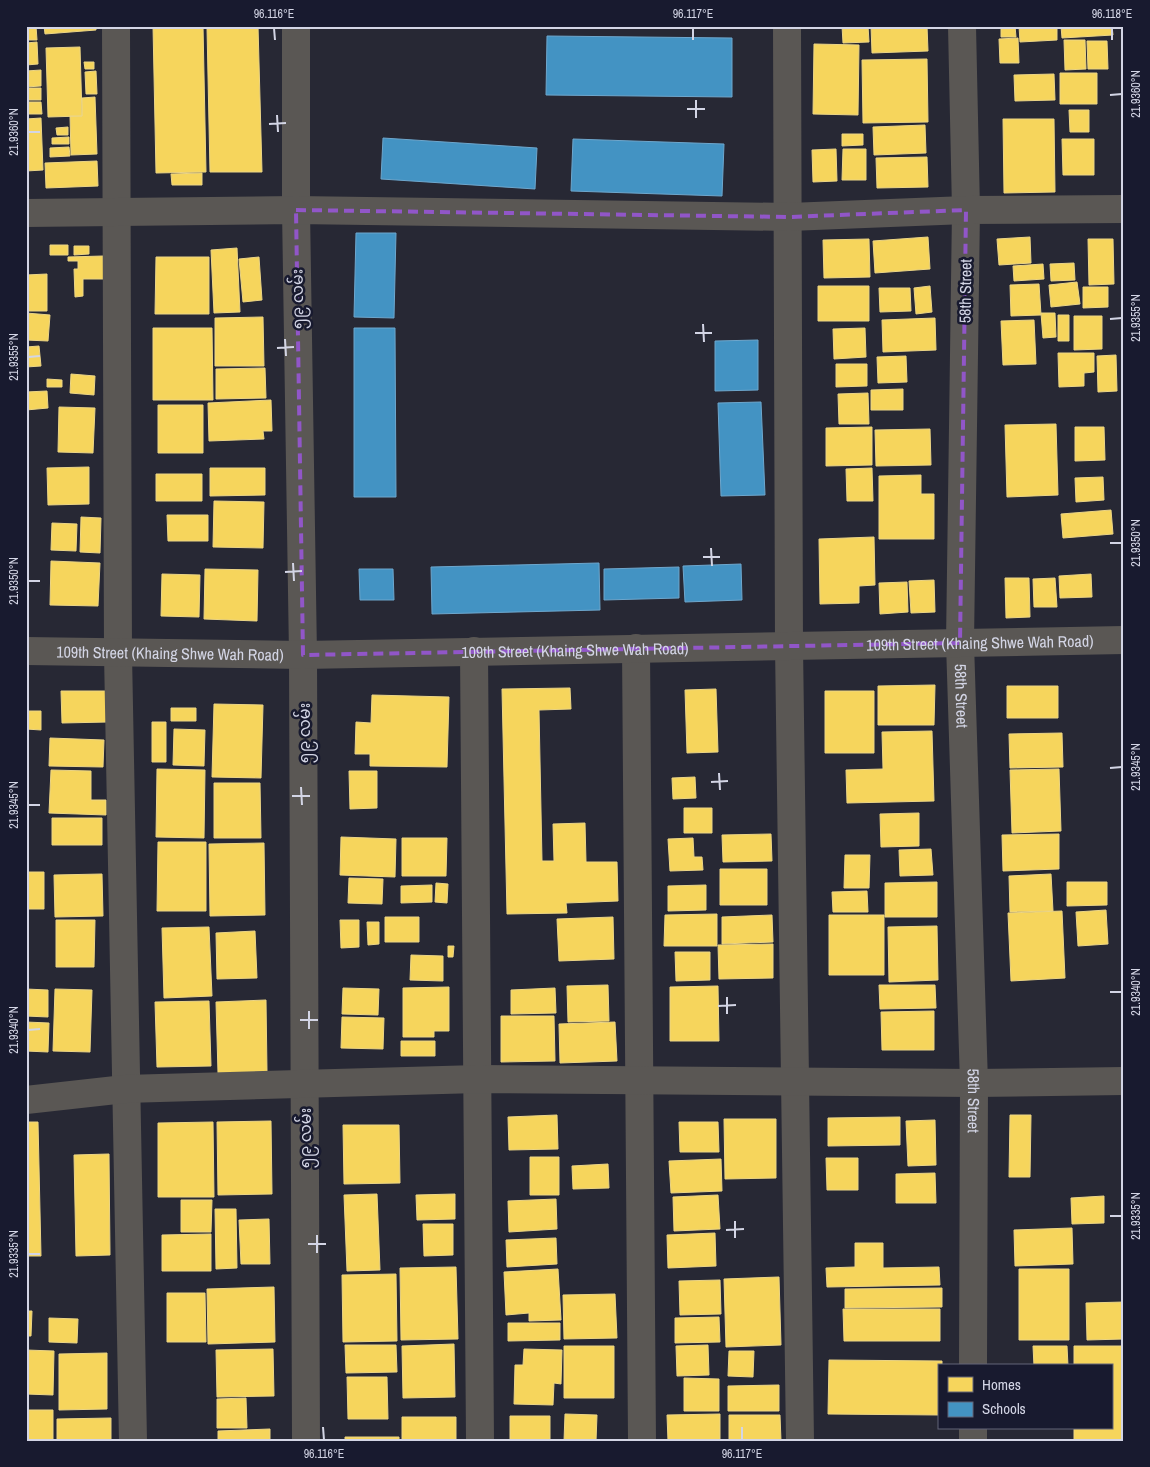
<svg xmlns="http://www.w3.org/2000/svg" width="1150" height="1467" font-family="'Archivo Narrow','Noto Sans Myanmar',sans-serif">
	<rect width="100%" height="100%" fill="#272834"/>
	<path fill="#f6d55c" stroke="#ecd585" d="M26,26H36L37,40H26Z
		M44,26H96V30L45,34Z
		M153,26H203L206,172L156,173Z
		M258,26L262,172H210L207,28Z
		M842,26H868L869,42L843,43Z
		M871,26H927L928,51L872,53Z
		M1001,26H1015L1016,37H1001Z
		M1019,26H1057V40L1020,42Z
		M1061,26H1112L1113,35L1062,38Z
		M1018,38L1019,63H1000L999,39Z
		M1064,40H1085L1086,69L1065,70Z
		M1087,41H1107L1108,69H1088Z
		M37,42L38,64L26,65V43Z
		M814,44L859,45L858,115L813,114Z
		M80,47L82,116L48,117L46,48Z
		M927,59L928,122L863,123L862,60Z
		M84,62H94V69H85Z
		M41,70V86L26,87V71Z
		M96,71L97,94H86L85,72Z
		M1060,73H1097V104H1060Z
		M1054,74L1055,100L1015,101L1014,75Z
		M26,88H41V100H26Z
		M95,97L97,154L71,155L70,116H82V98Z
		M26,102H41L42,114H26Z
		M1069,110H1089V132H1070Z
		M41,118L43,170L26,171V119Z
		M1003,119H1054L1055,192L1004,193Z
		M925,125L926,153L874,155L873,127Z
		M68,127V135H57L56,128Z
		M842,134H863V145L842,146Z
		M69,137V144H52V138Z
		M1062,139H1094V175H1063Z
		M69,147L70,156L50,157V148Z
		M836,149L837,181L813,182L812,150Z
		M843,149H866V180H842Z
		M927,157L928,187L877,188L876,158Z
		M97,161L98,186L46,188L45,163Z
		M202,173V185H172L171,174Z
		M928,237L930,269L875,273L873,241Z
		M1030,237L1031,263L999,265L997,239Z
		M869,239L870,277L824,278L823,240Z
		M1088,239H1113L1114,284L1089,285Z
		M50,245H68V255H50Z
		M74,246H89V254L74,255Z
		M237,248L240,312L214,313L211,250Z
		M103,256L104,279H83V296L75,297L74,269H78V261H68V257Z
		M156,257H209V314H155Z
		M259,257L262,300L243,302L239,259Z
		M1074,263L1075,280L1051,281L1050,264Z
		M1043,264L1044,279L1014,281L1013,266Z
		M47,274V311H26V275Z
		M1077,282L1080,304L1051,307L1049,285Z
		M1039,284L1041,315L1011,316L1010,285Z
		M818,286H869V321H818Z
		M930,286L932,312L916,314L914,288Z
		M1083,287H1108V307L1083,308Z
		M879,288H910L911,311L880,312Z
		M26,313L50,315L48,341L26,340Z
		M1041,313H1055L1056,337L1043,338Z
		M1058,315H1069V341H1058Z
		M1074,316H1102V349L1074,350Z
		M263,317L264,366H215V318Z
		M935,318L936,350L883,352L882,320Z
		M1034,320L1036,364L1003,365L1001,321Z
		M153,328H212L213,400H153Z
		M865,328L866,357L834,359L833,329Z
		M39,346L41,366L26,367V347Z
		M1058,353H1094V372L1084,373V386L1059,387Z
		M1116,355L1117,391L1098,392L1097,356Z
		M906,356L907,382L878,383L877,357Z
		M836,364H867V386L836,387Z
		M265,368L266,398L216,399V369Z
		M71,374L95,376L94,395L70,393Z
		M47,379L62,380V387H47Z
		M903,389V410H871V390Z
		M47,391L48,408L26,410V392Z
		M868,393L869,424H839L838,394Z
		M271,400L272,431H263L264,439L209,441L208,403Z
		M158,405H203V453H158Z
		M59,407L95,408L93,453L58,452Z
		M1056,424L1058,495L1007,497L1005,425Z
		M872,427V465L826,466V428Z
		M1075,427H1104L1105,460L1075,461Z
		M930,429L931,465L876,466L875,430Z
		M89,467V504L48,505L47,468Z
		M210,468H265V495L210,496Z
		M872,468L873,501H847L846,469Z
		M156,474H202V501H156Z
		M921,475V494H934V539H879V476Z
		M1103,477L1104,500L1076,502L1075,478Z
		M214,501L264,502L263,548L213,547Z
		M1111,510L1113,534L1063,538L1061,514Z
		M167,515H208V541H168Z
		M81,517L101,518L100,553L80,552Z
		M52,523L77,524L76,551L51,550Z
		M874,537L875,585L859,586V603L820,604L819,539Z
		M51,561L100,563L98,606L50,605Z
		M205,569L258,570L257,621L204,619Z
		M162,574L200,575L199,617L161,616Z
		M1091,574L1092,597L1060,598L1059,576Z
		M1005,578H1029L1030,617L1006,618Z
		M1055,578L1057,607H1034L1033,579Z
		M934,580L935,612L911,613L909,581Z
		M907,582L908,612L880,614L879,583Z
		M935,685L934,725H878V686Z
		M1007,686H1058V718H1007Z
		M570,688L571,709L539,710L542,861H554L553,824L585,823L586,862H617L618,901L566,903L567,913L507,914L502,689Z
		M716,689L718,752L687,753L685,690Z
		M61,691H107L108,722L62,723Z
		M825,691H874V753H825Z
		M372,695L449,697L447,767L370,766V754H355L356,722L371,723Z
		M214,704L263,705L261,778L212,777Z
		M171,708H196V721H171Z
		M26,711H41V730L26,729Z
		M152,722H166V762H152Z
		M174,729L205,730L204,766L173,765Z
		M932,731L934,801L847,803L846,770L883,769L882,732Z
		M1062,733L1063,767L1010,768L1009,734Z
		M50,738L104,740L103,767L49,766Z
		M157,769L205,770L204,838L156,837Z
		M1059,769L1061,831L1012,833L1010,770Z
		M51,770L91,771V800H106V815L49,813Z
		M349,771H377V808L350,809Z
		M695,777L696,798L673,799L672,778Z
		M214,783H260L261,838H214Z
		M684,808H712V833H684Z
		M919,813V846L881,847L880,814Z
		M52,818H102V845H52Z
		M771,834L772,861L723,862L722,835Z
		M1059,834V869L1003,871L1002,835Z
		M341,837L396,839L395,877L340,875Z
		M402,838H447L446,876H402Z
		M693,838L694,857H702L703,870L670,871L668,839Z
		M158,842H206V911H157Z
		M264,843L265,915L210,916L209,844Z
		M931,849L933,875L900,876L899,850Z
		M845,855H870L869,888H844Z
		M720,869H767V905H720Z
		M26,872H44V909H26Z
		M102,874L103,916L55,917L54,875Z
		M1051,874L1053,911L1010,912L1009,876Z
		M349,878L383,879L382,904L348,903Z
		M937,882V917H885V883Z
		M1067,882H1107V905L1067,906Z
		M436,883L448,884L447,903L435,902Z
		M432,885V902L401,903V886Z
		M706,885V910L668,911V886Z
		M867,891L868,912H833L832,892Z
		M1106,910L1108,944L1078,946L1076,912Z
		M1062,911L1065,978L1011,981L1008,913Z
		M717,914V946H664L665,915Z
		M772,915L773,942L722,944V917Z
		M829,915H884V975H829Z
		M385,917H419V942H385Z
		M613,917L614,959L559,961L557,919Z
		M56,920H95L94,967H56Z
		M340,920H359V947L341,948Z
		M367,922H379V944L368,945Z
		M937,926L938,980L889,982L888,927Z
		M209,927L212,996L164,998L162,928Z
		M255,931L257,978L217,979L216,933Z
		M773,944V978L719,979L718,945Z
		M448,946H454L453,957H448Z
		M675,952H710V980L676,981Z
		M411,955L443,956V981L410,980Z
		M608,985L609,1021L568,1022L567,986Z
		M879,985H935L936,1008L880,1009Z
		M718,986L719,1041H670V987Z
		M449,987V1031H434V1037H403V988Z
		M343,988L379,989L378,1015L342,1014Z
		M555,988L556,1013L511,1014V990Z
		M26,989L48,990V1017L26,1016Z
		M55,989L92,990L90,1052L53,1051Z
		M266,1000L267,1072L218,1073L216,1002Z
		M209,1001L211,1066L157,1067L155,1002Z
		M934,1011V1050H882L881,1012Z
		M501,1016H554L555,1061L501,1062Z
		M342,1017L384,1018L383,1049L341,1048Z
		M26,1022L49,1023L48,1052L26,1051Z
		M615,1022L617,1061L560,1063L559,1024Z
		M401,1041H435V1056H401Z
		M557,1115L558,1149L509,1150L508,1117Z
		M1010,1115H1031L1030,1177H1009Z
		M900,1117V1145L828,1146V1118Z
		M724,1119H776V1178L725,1179Z
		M935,1120L936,1165L908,1166L906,1121Z
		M271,1121L272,1194L218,1195L217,1122Z
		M26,1122H38L41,1256H26Z
		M213,1122L214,1197H158V1123Z
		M679,1122H718L719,1152H680Z
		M343,1125H399L400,1183L344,1184Z
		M109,1154L110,1255L76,1256L74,1155Z
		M530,1157H559V1195H530Z
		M826,1158H858V1190H827Z
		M721,1159L722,1191L671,1193L669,1161Z
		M608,1164L609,1188L573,1189L572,1166Z
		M935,1173L936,1203H896V1174Z
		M377,1194L380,1270L347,1271L344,1195Z
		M455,1194V1219L417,1220L416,1195Z
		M718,1195L720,1229L674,1231L673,1197Z
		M1104,1196V1223L1072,1224L1071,1198Z
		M556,1199L557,1229L509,1232L508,1201Z
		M181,1200H212L211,1232H181Z
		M215,1209H236L237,1268L216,1269Z
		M269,1219L270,1264H241L239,1220Z
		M423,1224H453V1255L424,1256Z
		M1072,1228L1073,1264L1015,1266L1014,1230Z
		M715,1233L716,1266L668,1268L667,1235Z
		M211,1234V1271H162V1235Z
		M556,1238L557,1264L507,1267L506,1240Z
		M855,1243H883V1268L939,1267L940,1285L827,1287L826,1268L855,1267Z
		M456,1267L458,1339L401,1340L400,1268Z
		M558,1269L561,1320L529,1321V1313L506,1315L504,1272Z
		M1019,1269H1069V1340H1019Z
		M396,1274L397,1341L343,1342L342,1275Z
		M779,1277L781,1345L726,1347L724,1279Z
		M720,1280L721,1314L680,1315L679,1281Z
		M274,1287L275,1342L208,1344L207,1289Z
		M942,1288V1307L845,1308V1289Z
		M167,1293H205L206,1342H167Z
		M615,1294L617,1338L564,1339L563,1295Z
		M1124,1302V1339L1087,1340L1086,1303Z
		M843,1309H940V1341H844Z
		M26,1311H32L31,1336H26Z
		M719,1317L720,1342L675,1343V1318Z
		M49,1318L78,1319L77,1343L49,1342Z
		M508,1323H560V1340L508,1341Z
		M454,1344L455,1397L403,1398L402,1346Z
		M345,1345H396L397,1372L346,1373Z
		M708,1345L709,1375L677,1376L676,1346Z
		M564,1346H614V1398H564Z
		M1033,1346H1067L1068,1366H1034Z
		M1074,1346H1124V1441H1074V1428H1111V1366H1074Z
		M273,1349L274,1396L217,1397L216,1350Z
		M524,1349L562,1350L561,1384L554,1383L553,1405L514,1404L515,1365H523Z
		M26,1350L54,1351L53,1395L26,1394Z
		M729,1351H754L753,1377L728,1376Z
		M107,1353V1409L59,1410V1354Z
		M829,1360L942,1361V1366H939V1415L828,1414Z
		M347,1377H387L388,1419H348Z
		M684,1378L719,1379V1411H684Z
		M779,1385V1411H728V1386Z
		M246,1398L247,1428H217V1399Z
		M26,1410H53V1441H26Z
		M565,1414L597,1415L596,1441H564Z
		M720,1414V1441H668L667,1415Z
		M729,1415H780L781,1441H729Z
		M510,1416H550V1441H510Z
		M402,1417H456V1441H402Z
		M111,1418V1441H57V1419Z
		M270,1429V1441H218V1431Z
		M345,1437H399V1441H345Z"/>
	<path fill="#4393c3" stroke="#6ea7cd" d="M547,36L732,38V97L546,95Z
		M383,138L537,148L535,189L381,179Z
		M573,139L724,144L722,196L571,191Z
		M356,233H396L394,318L354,317Z
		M354,328H395L396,497H354Z
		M758,340V390L715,391V341Z
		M761,402L765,495L721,496L718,403Z
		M599,563L600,610L432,614L431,567Z
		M741,564L742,600L685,602L683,566Z
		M679,567V598L604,600V569Z
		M359,569H393L394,600H360Z"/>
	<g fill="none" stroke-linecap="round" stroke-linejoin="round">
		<g stroke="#5a5754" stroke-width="28">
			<path d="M116,26L118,654L133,1441"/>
			<path d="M296,26V210L303,655L306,1441"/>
			<path d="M787,26L789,646L800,1441"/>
			<path id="s1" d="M962,26L966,210L960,643L974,1083L973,1366"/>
			<path d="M26,213L296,210L789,217L966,210L1124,209"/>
			<path d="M636,648L642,1441"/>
			<path id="s2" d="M26,651L303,655L1124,640"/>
			<path d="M474,651L480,1441"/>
			<path d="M26,1100L125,1089L478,1079L974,1083L1124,1081"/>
			<path d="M973,1441V1428"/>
		</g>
	</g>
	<path fill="none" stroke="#9156c8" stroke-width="4" stroke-dasharray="10 6" stroke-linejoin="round" d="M296,210L789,217L966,210L960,643L303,655Z"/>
	<path fill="none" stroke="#d3d5e5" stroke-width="2" d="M274,28L275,40M693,28V40M1112,28V40M1110,95L1122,94M696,100V118M687,109H705M277,115L278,132M269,124L286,123M28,132H40M1110,319L1122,318M703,324L704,342M695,333H712M285,339L286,356M277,348L294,347M28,357L40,356M1110,543H1122M711,548L712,566M703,557H720M293,563L294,581M285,572L302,571M28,581H40M1110,768L1122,767M719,773L720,790M711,782L728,781M301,787L302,805M292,796H310M28,805H40M1110,992H1122M727,997V1014M718,1006L736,1005M309,1011V1029M300,1020H318M28,1030L40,1029M1110,1216H1122M735,1221V1238M726,1230L744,1229M317,1235V1253M308,1244H326M28,1254H40M323,1427L324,1440M742,1427V1440"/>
	<g text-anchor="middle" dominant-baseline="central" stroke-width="5" stroke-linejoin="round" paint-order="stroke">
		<g font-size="16" fill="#d3d5e5" stroke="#181a2f">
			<text transform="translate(965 291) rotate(-89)">58th Street</text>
			<text transform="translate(297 299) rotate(-91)">၅၉ လမ်း</text>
			<text stroke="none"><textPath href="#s2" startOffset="954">109th Street (Khaing Shwe Wah Road)</textPath></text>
			<text stroke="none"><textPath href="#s2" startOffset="549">109th Street (Khaing Shwe Wah Road)</textPath></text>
			<text stroke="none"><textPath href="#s2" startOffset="144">109th Street (Khaing Shwe Wah Road)</textPath></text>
			<text stroke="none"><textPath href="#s1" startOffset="670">58th Street</textPath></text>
			<text transform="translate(304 733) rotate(-90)">၅၉ လမ်း</text>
			<text stroke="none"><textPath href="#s1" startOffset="1075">58th Street</textPath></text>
			<text transform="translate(305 1138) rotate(-90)">၅၉ လမ်း</text>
		</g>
	</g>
	<rect width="1150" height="1467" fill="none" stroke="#181a2f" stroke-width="55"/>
	<rect x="938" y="1364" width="175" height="65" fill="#181a2f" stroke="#636578"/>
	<rect x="948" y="1377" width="25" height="15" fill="#f6d55c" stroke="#636578"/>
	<text x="982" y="1390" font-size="15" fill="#d3d5e5">Homes</text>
	<rect x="948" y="1402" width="25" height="15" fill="#4393c3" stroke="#636578"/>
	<text x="982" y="1414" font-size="15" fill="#d3d5e5">Schools</text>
	<rect x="28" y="28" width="1094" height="1412" fill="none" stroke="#d3d5e5" stroke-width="2"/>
	<g font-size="12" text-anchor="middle" fill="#d3d5e5">
		<text x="274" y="18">96.116°E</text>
		<text x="693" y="18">96.117°E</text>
		<text x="1112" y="18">96.118°E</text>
		<text transform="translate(1136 94) rotate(-90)" y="4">21.9360°N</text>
		<text transform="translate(14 132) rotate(-90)" y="4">21.9360°N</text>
		<text transform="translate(1136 318) rotate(-90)" y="4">21.9355°N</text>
		<text transform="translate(14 357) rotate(-90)" y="4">21.9355°N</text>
		<text transform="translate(1136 543) rotate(-90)" y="4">21.9350°N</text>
		<text transform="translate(14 581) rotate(-90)" y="4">21.9350°N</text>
		<text transform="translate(1136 767) rotate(-90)" y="4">21.9345°N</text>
		<text transform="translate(14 805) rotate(-90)" y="4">21.9345°N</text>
		<text transform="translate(1136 992) rotate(-90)" y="4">21.9340°N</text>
		<text transform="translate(14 1030) rotate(-90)" y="4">21.9340°N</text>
		<text transform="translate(1136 1216) rotate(-90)" y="4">21.9335°N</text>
		<text transform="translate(14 1254) rotate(-90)" y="4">21.9335°N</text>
		<text x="324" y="1458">96.116°E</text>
		<text x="742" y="1458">96.117°E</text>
	</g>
</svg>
